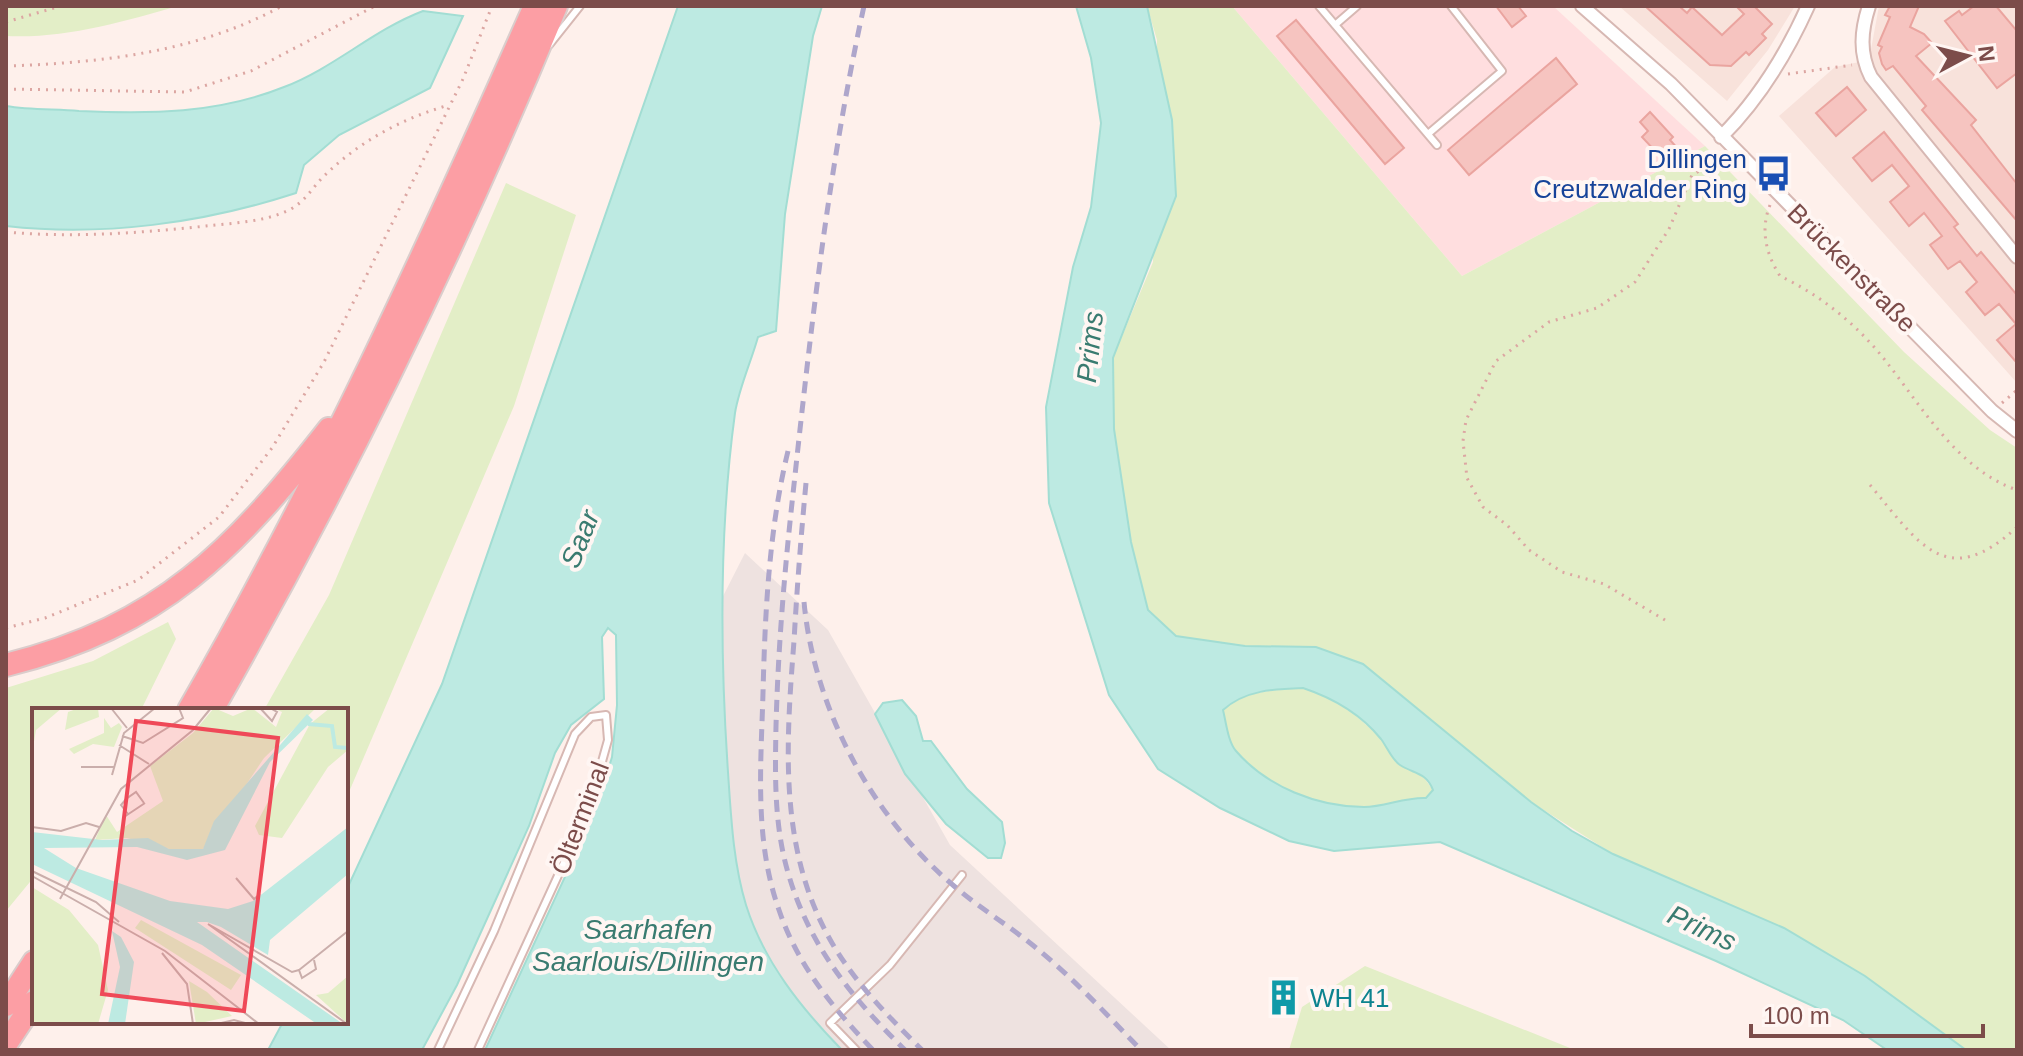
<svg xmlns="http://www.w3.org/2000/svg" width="2023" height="1056" font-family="Arial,sans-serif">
	<rect width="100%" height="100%" fill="#fef0eb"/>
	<path fill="#f8e2db" d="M1619,6H1795L1768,50L1727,101Z
		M1879,6H2017V383L1779,116L1835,67L1869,60Z"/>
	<path fill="#ffdedf" d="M1232,6H1553L1705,146L1462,276Z"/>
	<path fill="#eee2e0" d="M745,553L828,630L950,845L1171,1050H492Z"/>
	<path fill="#e3eec7" d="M6,6H178C123,22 63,39 6,36Z
		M1147,6H1232L1462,276L1705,146L1904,352L1990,430L2017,448V1050H1966L1865,976L1613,854L1531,802L1245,646L1176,636L1148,610L1131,542L1114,429L1113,358L1153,262L1157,40Z
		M506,183L576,215L514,406L346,799V710H264L329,595Z
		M168,622L176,639L141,710H34V877L6,911V688L93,661Z
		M1302,688L1336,698L1381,738L1398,764L1419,771L1433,790L1426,798C1404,797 1385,807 1364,807C1318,807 1267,787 1236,751C1228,742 1226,722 1223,710C1245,690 1274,690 1302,688Z
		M1365,966L1575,1050H1289L1302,1007Z"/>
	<path fill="#bdeae2" stroke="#a2ddd3" stroke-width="2" fill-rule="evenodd" d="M678,6H822L813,36L785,214L776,331L758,337C751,362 739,388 735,413C719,530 720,654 728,772C731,816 733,862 746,905C764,962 801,1008 842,1050H485L595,812L612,757L617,705L616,635L608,628L602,637L604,699L571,725L555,753L529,826L457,985L422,1050H268L283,1022H346V891L442,684Z
		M1076,6H1147L1172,120L1176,196L1113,358L1114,429L1131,542L1148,610L1176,636L1245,646L1316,647L1363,664L1531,802L1572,831L1613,854L1784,928L1865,976L1966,1050H1887L1843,1020L1716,961L1440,842L1334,851L1289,841L1220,808L1158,769L1109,695L1049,503L1046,407L1073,267L1091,207L1101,123L1091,58ZM1303,688C1333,698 1360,713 1381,739C1387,747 1392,760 1400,765C1414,774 1426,772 1433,790L1426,798C1404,797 1385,807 1364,807C1318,807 1267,787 1236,751C1228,742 1226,722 1223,710C1245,690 1274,689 1303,688Z
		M423,11L463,16L430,88L339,135L304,165L296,193C204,223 103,237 6,226V106C30,110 55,109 79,111C150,114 217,114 284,87C334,68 373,30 423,11Z
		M902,700L916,716L923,741H931L967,789L1002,822L1005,843L1001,858H988L946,824L905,774L875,714L883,703Z"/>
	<path fill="#f6c4c0" stroke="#eaa49f" stroke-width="2" d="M1496,6H1518L1526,16L1512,27Z
		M1645,6H1679L1687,13L1692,7L1722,35L1744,14L1736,6H1754L1772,24L1762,34L1766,38L1749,55L1746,52L1731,66L1710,65Z
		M1890,6H1919L1910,27L1924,34L1932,43L1916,56L1976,120L1971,125L2017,184V221L1922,110L1926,106L1893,66L1886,70L1882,64L1879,53L1882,47L1878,45L1890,17L1885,15Z
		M1974,6H1996L2017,31V73L1997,88L1945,21L1959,11L1962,15Z
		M1296,20L1404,148L1385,164L1277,36Z
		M1556,58L1577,84L1469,175L1448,150Z
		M1847,87L1866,110L1836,136L1816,113Z
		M1650,112L1673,137L1670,140L1679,150L1670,158L1661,148L1656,152L1642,137L1648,131L1640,122Z
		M1884,132L1958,224L1954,227L1977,256L1981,252L2017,295V363L1997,340L2016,324L1999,304L1985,315L1966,292L1977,282L1960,261L1948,269L1930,245L1942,236L1924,213L1909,226L1890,202L1909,186L1892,165L1872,181L1853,158Z"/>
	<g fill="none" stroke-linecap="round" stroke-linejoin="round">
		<defs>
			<path id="lane" d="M1319,6L1437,145
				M1335,25L1357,6
				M549,45L580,6
				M1428,134L1502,71L1451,6
				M438,1050L494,931L575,734L591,717L606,715L608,740L589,808L478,1050
				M856,1050L830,1023L890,965L962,875"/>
			<path id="street" d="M1582,6L1671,84L1992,411L2017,431
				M1869,6C1861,31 1859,53 1871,77L2017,257
				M1721,137C1759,99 1786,55 1808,6"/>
			<path id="highway" d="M6,665C162,626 234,550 329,429
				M189,710C320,483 429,246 535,6
				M212,710C341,483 456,248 556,6
				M6,1005L34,962
				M6,1044L34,1002"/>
		</defs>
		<use href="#lane" stroke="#d7b8b3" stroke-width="10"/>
		<use href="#street" stroke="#d7b8b3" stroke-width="16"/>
		<use href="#highway" stroke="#dacdcc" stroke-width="26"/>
		<path stroke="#dca6a2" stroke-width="3" stroke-dasharray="2 6" stroke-linecap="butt" d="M6,22L61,6
			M6,66C101,63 198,52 282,6
			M1788,74L1852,65
			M6,89L185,92L251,71L375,6
			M1770,205C1760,230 1766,254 1780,276C1822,296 1859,326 1888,364C1924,410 1959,470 2017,490
			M6,232C73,238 140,233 206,226C233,223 265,222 289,210C305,202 312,188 324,176C360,141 401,119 449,105
			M2002,403L2017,390
			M1870,485C1918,542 1946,593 2017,527
			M1665,620L1604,584L1562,572L1529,550L1507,525L1483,507L1467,478L1463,441L1466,420L1496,361L1549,322L1597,308L1635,282L1669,229L1692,175L1723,158
			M6,628L45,618L138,580L219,517L272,448L324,362L463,79L492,6"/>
		<use href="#lane" stroke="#fff" stroke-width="6"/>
		<use href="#street" stroke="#fff" stroke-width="12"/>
		<use href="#highway" stroke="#fc9ea4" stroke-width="22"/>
		<path stroke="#aea6cb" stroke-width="5" stroke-dasharray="12 8" stroke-linecap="butt" d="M864,6C828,170 810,336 792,503C784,577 778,651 776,726C775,777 774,827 789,876C810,947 853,999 905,1050
			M788,451C769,529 765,613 763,693C761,765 754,840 779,910C798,966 833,1008 873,1050
			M806,483C801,536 797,588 794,641C786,744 778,850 832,943C856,984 889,1017 922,1050
			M804,602C814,709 872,817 954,886C982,910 1013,928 1041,952C1077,982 1109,1017 1141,1050"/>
	</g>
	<defs>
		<symbol id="bus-bare" viewBox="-9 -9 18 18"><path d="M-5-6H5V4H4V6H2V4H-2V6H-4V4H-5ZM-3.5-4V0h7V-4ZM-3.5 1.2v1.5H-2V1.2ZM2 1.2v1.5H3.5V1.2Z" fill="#1a4fb4" stroke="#fff6f3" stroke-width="2.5" paint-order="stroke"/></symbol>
		<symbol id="building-bare" viewBox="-9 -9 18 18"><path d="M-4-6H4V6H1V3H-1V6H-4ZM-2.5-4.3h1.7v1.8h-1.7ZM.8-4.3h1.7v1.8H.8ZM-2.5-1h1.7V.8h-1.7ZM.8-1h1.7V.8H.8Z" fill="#0f9aa8" stroke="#fff6f3" stroke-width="2.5" paint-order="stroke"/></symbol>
	</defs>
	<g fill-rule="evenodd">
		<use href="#bus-bare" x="1748" y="148" width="51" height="51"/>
		<use href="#building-bare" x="1258" y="972" width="51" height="51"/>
	</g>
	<g text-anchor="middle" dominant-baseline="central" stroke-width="8" stroke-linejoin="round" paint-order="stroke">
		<g font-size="26" fill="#164399" stroke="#fff6f3" text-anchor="end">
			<text x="1747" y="159">Dillingen<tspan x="1747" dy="30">Creutzwalder Ring</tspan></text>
		</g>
		<g font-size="26" fill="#7c4c4a" stroke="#fff6f3">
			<text transform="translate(1852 268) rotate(45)">Brückenstraße</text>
			<text transform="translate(580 818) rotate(-69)">Ölterminal</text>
		</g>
		<g font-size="26" fill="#0d838f" stroke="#fff6f3" text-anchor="start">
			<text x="1310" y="998">WH 41</text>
		</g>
		<g font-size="28" font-style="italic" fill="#397b70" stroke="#fff6f3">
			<text transform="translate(1090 347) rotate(-84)">Prims</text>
			<text transform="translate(580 539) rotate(-68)">Saar</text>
			<text transform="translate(1702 928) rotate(25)">Prims</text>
			<text x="648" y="929">Saarhafen<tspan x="648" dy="32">Saarlouis/Dillingen</tspan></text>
		</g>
	</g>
	<g transform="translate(32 708)">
		<rect width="316" height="316" fill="#fef0eb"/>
		<path d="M0,0H30L4,22L0,45ZM47,0H66L67,9L33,22L36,4ZM182,0L201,8L220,0L244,19L250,4L241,0H284L232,50L171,141H137L95,130L63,132L74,107L85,124L131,93L118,58L161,25ZM298,0H316V42L296,59L250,130L227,127L223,118L278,16ZM72,10L79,20L87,15L90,19L82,39L61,36L42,46L37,41L72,25ZM0,179L37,202L66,237L76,282L66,316H0ZM109,212L209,267L199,282L103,220ZM316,268V316L284,287L296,285ZM157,273L175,284L200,308L164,316Z" fill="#e3eec7"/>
		<path d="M275,6L281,12L238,54L193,142L155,152L105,139L12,140L44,160L138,193L196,201L221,193L316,119V166L238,232L236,247L189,219L175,214H165L311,316H285L170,237L0,156V124L70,132L116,130L137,141H171L182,113ZM80,223L89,229L102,254L93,316H76L88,259Z" fill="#bdeae2"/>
		<path fill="none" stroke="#bdeae2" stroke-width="4" d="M276,16L300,18L303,39L316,40"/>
		<path fill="none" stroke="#caaeab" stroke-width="2" d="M79,0L95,20M228,0L240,13L245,4L238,0M90,28L111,35L151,10L147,0M87,37L117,56M49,59H82M80,67L92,25L123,0M96,106L89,97L94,91L104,84L112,95M92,109L113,95M0,119L29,123L54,115L67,119M0,163L64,194L87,214M0,168L133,243L227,316M204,170L222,191L228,186M28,191L89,81L161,22L179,0M176,216L315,316M176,216L260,264L267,262M130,245L155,276L161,316M282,252L284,261L270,270L267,262L316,223M185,316L202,312L217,316"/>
		<path fill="#ef4958" fill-opacity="0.15" stroke="#ef4958" stroke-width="4" d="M104,13L246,30L212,303L70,286Z"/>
		<rect width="316" height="316" fill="none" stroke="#7c4c4a" stroke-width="4"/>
	</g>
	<rect width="2023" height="1056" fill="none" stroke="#7c4c4a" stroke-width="16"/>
	<g transform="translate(1967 56) rotate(83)" stroke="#fff6f3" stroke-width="6" paint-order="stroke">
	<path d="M0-6L14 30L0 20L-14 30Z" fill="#7c4c4a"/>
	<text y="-12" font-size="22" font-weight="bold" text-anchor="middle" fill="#7c4c4a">N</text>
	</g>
	<path d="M1751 1024v12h232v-12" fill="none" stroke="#7c4c4a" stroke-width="4"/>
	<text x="1763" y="1024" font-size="24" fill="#7c4c4a" stroke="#fff6f3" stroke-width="6" paint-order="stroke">100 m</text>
</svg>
